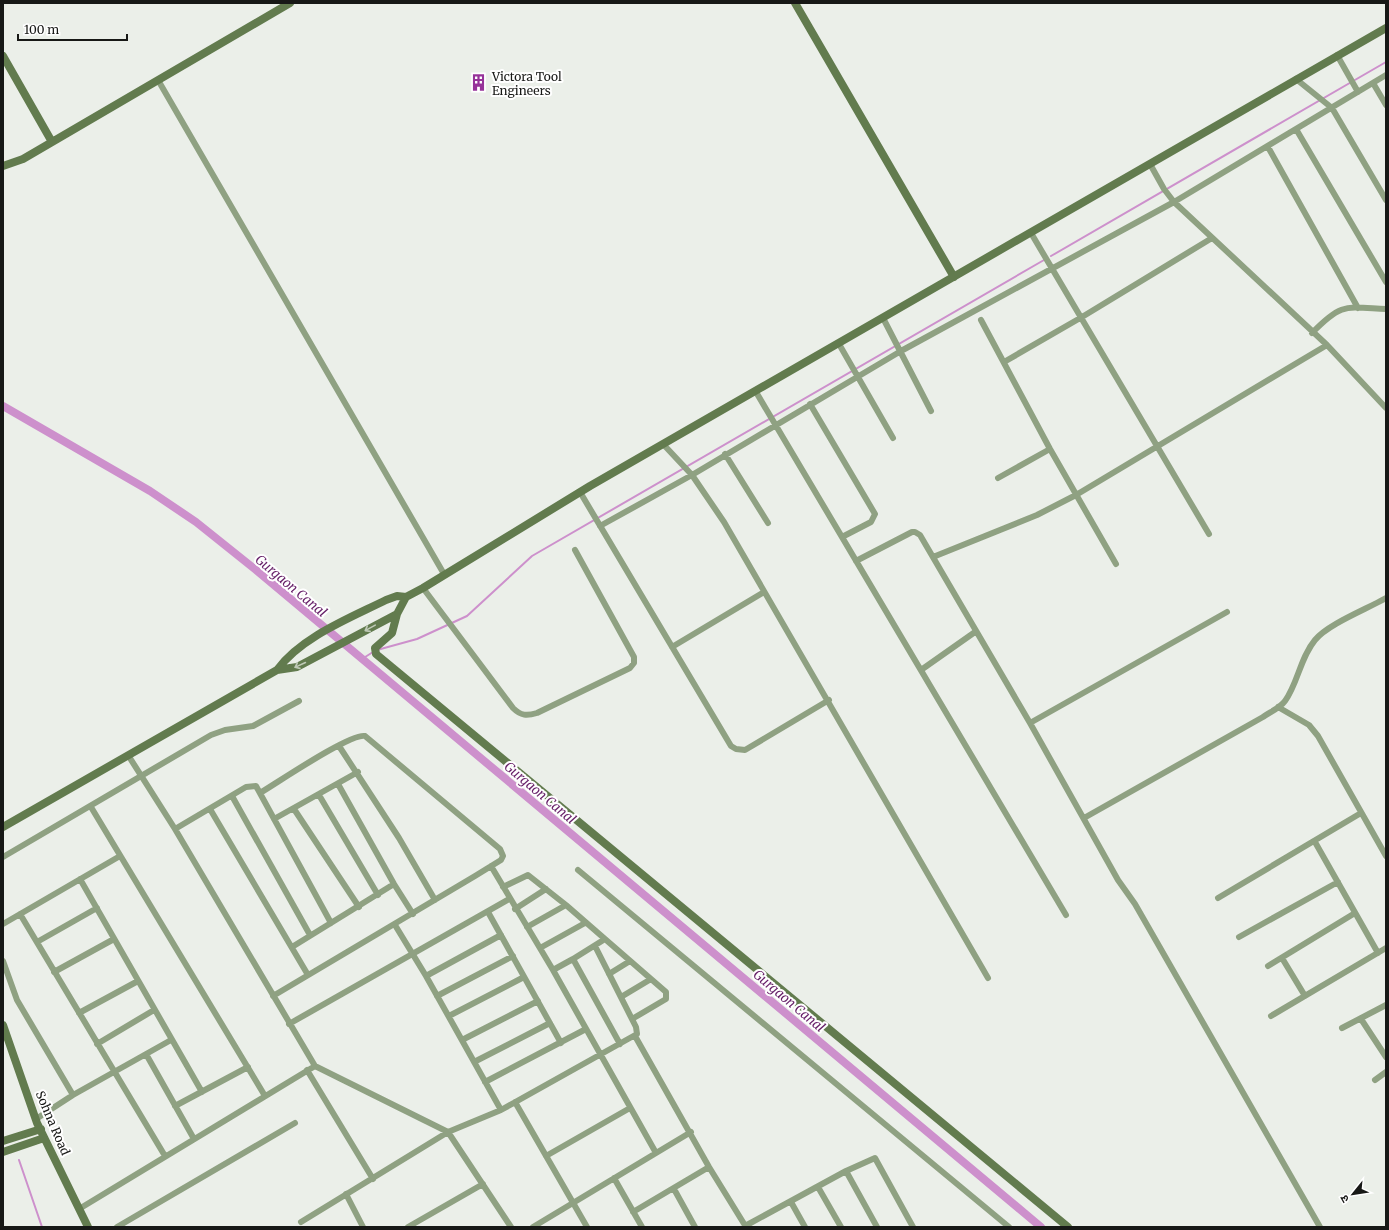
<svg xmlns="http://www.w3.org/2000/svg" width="1389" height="1230" font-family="Merriweather,'Noto Sans Devanagari',serif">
	<rect width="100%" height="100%" fill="#ebefe9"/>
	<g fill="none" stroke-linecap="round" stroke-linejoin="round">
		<path stroke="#cd90cc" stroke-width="2" d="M1051,256L1386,62
			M377,650L417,639L467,616L532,556L1044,260
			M362,659L373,652
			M19,1160L42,1227"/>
		<path stroke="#cd90cc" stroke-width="8" d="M3,406L150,491L196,522L256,570L1041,1227"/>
		<path stroke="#8fa182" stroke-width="6" d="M1337,55L1358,92
			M1296,79L1332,108L1386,200
			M158,80L444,574
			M1373,83L1386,105
			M1296,129L1386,282
			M1268,147L1358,308
			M1150,164L1164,189L1174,202L1327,345L1386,408
			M1031,233L1209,534
			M883,318L931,411
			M981,320L1050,449L1116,564
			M1312,333C1342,302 1346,307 1386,309
			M839,344L893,438
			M1004,362L1082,317L1212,238
			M756,392L1066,915
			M810,404L875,514L871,522L842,537
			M663,444L692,475L724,522L988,978
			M725,454L768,523
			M998,478L1050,449
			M580,492L731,746L736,749L745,750L829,700
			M600,526L692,475L901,351L1174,202L1386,75
			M933,557L1037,515L1076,495L1327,345
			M856,561L912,532H915L920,535L1030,723L1118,880L1135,904L1320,1227
			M423,588L513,708C521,716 527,716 537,713L630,668L634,663V657L575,550
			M672,647L764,592
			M921,670L975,632
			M1278,707L1309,725L1318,736L1386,856
			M1030,723L1227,612
			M339,746L399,838L435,900
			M128,755L175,829L315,1066L448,1132L511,1227
			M338,784L394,884L413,914
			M260,793C277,783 350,733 365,736L500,849L503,856L501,860L475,876L273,996
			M319,795L378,895
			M232,796L310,935
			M91,807L265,1096
			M210,809L308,975
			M294,809L359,907
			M1084,818L1263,717C1270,712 1280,708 1285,701C1298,683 1300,658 1315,640C1328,624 1367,609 1386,598
			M274,819L358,772
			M175,829L246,787L256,786L331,923
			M1315,842L1378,953
			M3,857L211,735L225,730L253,726L299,701
			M491,866L553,970L656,1153
			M578,870L1009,1227
			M80,879L202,1092
			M503,887L528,875L566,905
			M1218,898L1361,813
			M515,909L546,889
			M488,912L561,1043
			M20,914L165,1156
			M3,924L120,856
			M395,925L426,976L501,1110
			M527,927L566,905L605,939L573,959L553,970
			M1239,937L1338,882
			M605,939L666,992V999L632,1019
			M37,942L97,908
			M292,947L394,884
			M540,948L585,923
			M1282,958L1305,996
			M573,959L620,1044
			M3,961L17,1000L73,1095
			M1268,966L1355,913
			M54,972L114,939
			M609,974L630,961
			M426,976L501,935
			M437,996L513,956
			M621,997L651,979
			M79,1013L138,981
			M449,1016L524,977
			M1271,1016L1386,948
			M1361,1019L1386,1057
			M289,1024L509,899
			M1342,1028L1386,1005
			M635,1036L709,1167L746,1227
			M462,1040L538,1001
			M97,1044L154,1010
			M146,1054L194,1139
			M474,1062L550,1023
			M307,1070L373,1179
			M1375,1080L1386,1072
			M485,1082L586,1029
			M515,1102L587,1227
			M175,1106L248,1067
			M36,1119L73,1095L171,1040
			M546,1156L630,1108
			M846,1171L877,1227
			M614,1178L642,1227
			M818,1187L841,1227
			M674,1189L695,1227
			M346,1194L363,1227
			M791,1202L805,1227
			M79,1209L315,1066
			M633,1212L709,1167
			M301,1222L448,1132L501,1110L637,1034L636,1027L595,946
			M745,1226L846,1171L875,1158L913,1227
			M117,1227L295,1123
			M408,1227L483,1184
			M533,1227L691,1132"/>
		<path stroke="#627b4e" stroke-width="8" d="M795,3L954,277
			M3,56L52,142
			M3,166L23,159L290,3
			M397,614L392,633L375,648L376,654L1068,1227
			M277,670C301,637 350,618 386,600L397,596L406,597L423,588L590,486L1386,28
			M3,827L277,670L297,667L397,614L406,597
			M3,1025L37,1123L88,1227
			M3,1141L41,1129
			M3,1152L44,1138"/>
	</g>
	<defs><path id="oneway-shaft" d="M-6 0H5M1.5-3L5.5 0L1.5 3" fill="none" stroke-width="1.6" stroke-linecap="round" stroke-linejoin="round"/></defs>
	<g stroke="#c0cab8">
		<use href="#oneway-shaft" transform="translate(370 628) rotate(151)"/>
		<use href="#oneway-shaft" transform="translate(300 665) rotate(155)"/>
	</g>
	<defs>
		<symbol id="building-bare" viewBox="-9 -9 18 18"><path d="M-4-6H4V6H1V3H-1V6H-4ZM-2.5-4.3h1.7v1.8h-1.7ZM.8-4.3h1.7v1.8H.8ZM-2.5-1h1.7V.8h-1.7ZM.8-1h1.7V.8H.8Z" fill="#963299" stroke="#fff" stroke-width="2.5" paint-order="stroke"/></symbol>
	</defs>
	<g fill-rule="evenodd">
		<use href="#building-bare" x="466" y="70" width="25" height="25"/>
	</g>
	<g text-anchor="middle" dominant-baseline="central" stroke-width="4" stroke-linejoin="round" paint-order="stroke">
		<g font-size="12" fill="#171816" stroke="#fff" text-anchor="start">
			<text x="492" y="76">Victora Tool<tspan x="492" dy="14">Engineers</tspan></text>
		</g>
		<g font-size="12" fill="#171816" stroke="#fff">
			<text transform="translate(53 1123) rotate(67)">Sohna Road</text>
		</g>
		<g font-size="13" font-style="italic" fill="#661f68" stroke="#fff">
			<text transform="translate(291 586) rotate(40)">Gurgaon Canal</text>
			<text transform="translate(540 793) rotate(40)">Gurgaon Canal</text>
			<text transform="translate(789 1001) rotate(40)">Gurgaon Canal</text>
		</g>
	</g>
	<rect width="1389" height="1230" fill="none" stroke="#171816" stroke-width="8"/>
	<g transform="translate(1353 1194) rotate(240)" stroke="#ffffff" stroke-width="3" paint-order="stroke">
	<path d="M0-3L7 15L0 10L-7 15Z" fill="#171816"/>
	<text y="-6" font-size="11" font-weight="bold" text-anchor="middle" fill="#171816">उ</text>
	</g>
	<path d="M18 34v6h109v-6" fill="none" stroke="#171816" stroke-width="2"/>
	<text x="24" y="34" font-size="12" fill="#171816" stroke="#ffffff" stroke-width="3" paint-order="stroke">100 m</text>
</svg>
